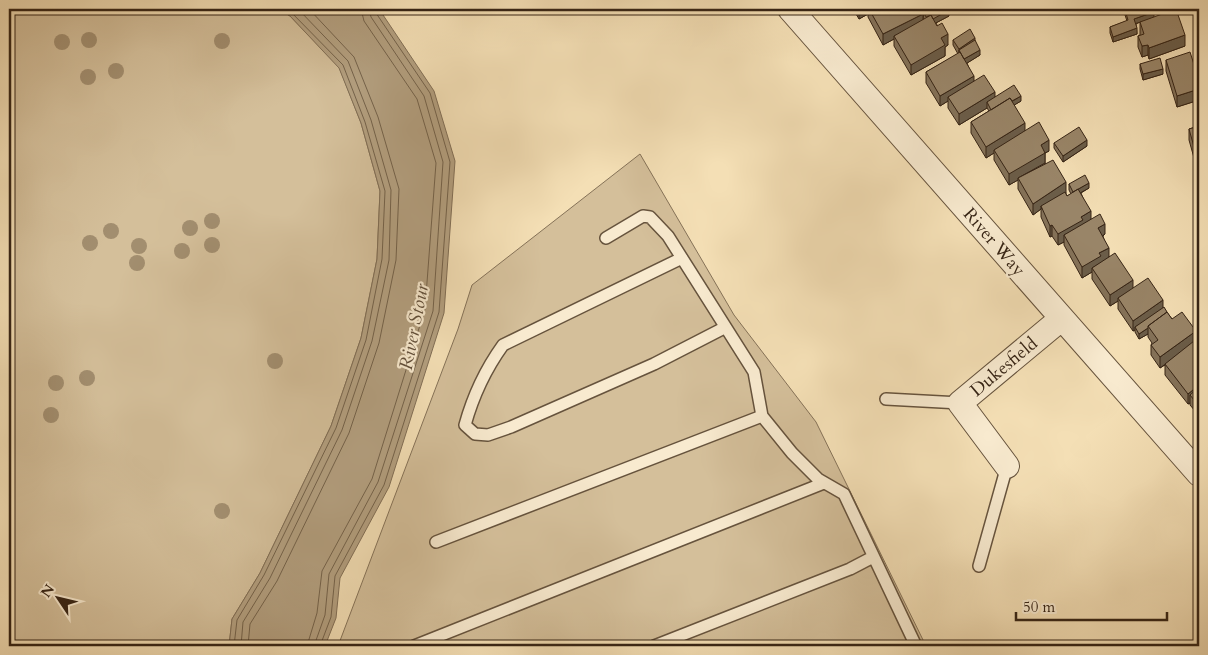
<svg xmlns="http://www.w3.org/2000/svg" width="1208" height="655" font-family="Cardo,serif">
	<rect width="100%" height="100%" fill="#f4dfb5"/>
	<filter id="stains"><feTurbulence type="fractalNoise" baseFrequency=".004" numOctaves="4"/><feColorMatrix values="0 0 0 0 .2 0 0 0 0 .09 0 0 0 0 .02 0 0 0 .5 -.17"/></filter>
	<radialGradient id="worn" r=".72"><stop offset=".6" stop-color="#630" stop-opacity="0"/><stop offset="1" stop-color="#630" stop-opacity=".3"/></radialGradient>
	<path fill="#d4bf9a" stroke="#857258" d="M9,9H278L290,16L339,67L361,123L380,191L377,259L361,338L331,426L260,573L232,619L229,646H9Z
		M640,154L734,315L816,422L926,646H338L458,329L472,285Z"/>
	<path fill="#b39f7f" stroke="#816e55" d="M278,9H379L434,91L455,161L444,313L389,487L340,578L336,618L325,646H229L232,619L260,573L331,426L361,338L377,259L380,191L361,123L339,68L290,16Z"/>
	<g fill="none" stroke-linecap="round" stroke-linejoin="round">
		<path stroke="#74624a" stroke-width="1" d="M234,646L237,620L264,575L336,428L366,340L382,259L385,191L365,122L343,65L288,9
			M241,646L243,622L270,578L342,430L372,341L389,260L391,190L371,120L348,61L298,9
			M248,646L250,624L277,581L349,433L379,343L396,260L399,189L378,117L354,57L309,9
			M307,646L317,613L322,571L372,479L425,309L436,163L417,99L364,21L361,9
			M314,646L325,615L329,574L378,482L433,311L443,162L424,96L371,17L369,9
			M320,646L331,617L335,576L384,485L439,312L450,162L430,93L376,13L375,9"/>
		<defs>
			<path id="lane" d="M606,238L643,216L650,217L668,236L754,372L762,416L792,453L818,479L844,494L916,646
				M682,258L503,345C485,370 473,396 465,425L475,434L488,435L511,427L654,364L724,328
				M886,399L960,403
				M436,542L762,416
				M979,566L1007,466
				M414,646L824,483
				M654,646L850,569L873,557"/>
			<path id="street" d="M790,9L1199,474
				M1007,466L960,403L1061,319"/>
		</defs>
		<use href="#lane" stroke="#66533d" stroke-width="14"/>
		<use href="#street" stroke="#66533d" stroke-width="26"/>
		<use href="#lane" stroke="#f8eacf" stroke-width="11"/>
		<use href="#street" stroke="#f8eacf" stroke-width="24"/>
	</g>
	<g fill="#a28e6f">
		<circle cx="89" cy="40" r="8"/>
		<circle cx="222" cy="41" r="8"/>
		<circle cx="62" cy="42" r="8"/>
		<circle cx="116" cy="71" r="8"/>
		<circle cx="88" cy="77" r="8"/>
		<circle cx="212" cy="221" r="8"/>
		<circle cx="190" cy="228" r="8"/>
		<circle cx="111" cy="231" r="8"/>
		<circle cx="90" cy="243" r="8"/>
		<circle cx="212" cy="245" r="8"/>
		<circle cx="139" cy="246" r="8"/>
		<circle cx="182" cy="251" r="8"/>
		<circle cx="137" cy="263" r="8"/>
		<circle cx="275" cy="361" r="8"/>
		<circle cx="87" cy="378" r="8"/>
		<circle cx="56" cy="383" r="8"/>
		<circle cx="51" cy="415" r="8"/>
		<circle cx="222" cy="511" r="8"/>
	</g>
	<path fill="#847259" stroke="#362415" d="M853,9H921L923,19L924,13L949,16L936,23L948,45L945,47V56L911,75L894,46V39L883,45L868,17V14L859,19Z
		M1125,10L1154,17L1185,46L1149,59L1148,55L1142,57L1138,47V36L1140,35V22L1136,24L1137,34L1113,42L1110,33V27L1127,21L1125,15Z
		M953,40L975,41L980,55L967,63L974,81L995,97L1021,101L1014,105L1025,131L1049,151L1045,153V163L1066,193V194L1067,196L1071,194L1069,190V184L1089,188L1081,193L1091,219L1105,234L1103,236L1109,257L1133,288L1163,307L1172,319L1196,342L1199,347V424L1196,420V412L1190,405V403L1188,404L1165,375V365L1160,368L1151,355V345L1152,343L1148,337V334L1139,339L1135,332V330L1133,331L1118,309V301L1110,306L1092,279V272L1082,278L1064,245V242L1058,245L1052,236L1050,237L1041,217V209L1033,215L1018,189V180L1009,185L994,160V153L986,158L971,133V122L989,111L987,108L959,125L948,108V101L940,106L926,83V72L958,54L953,45Z
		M1166,60L1199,80V100L1177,107L1166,71Z
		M1140,64L1163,74L1143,80L1140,69Z
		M1199,126V164L1196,165L1189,140V129Z
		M1054,143L1087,146L1063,162L1054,148Z"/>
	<path fill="#6b5d49" stroke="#362415" d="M859,9H868V14L859,19Z
		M1113,9H1127L1113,14Z
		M949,10V16L928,27V21Z
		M1154,12V18L1134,24V19Z
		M923,14V24L894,36V39L883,45V34Z
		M1137,28V34L1113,42V37Z
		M948,34V45L945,47V56L911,75V65L941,38Z
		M1185,35V46L1149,59V48Z
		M975,38V44L959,50V54V49Z
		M1148,45V55L1142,57V46Z
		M980,50V55L964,65V59Z
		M1163,69V74L1143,80V74Z
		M974,76V87L948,97V101L940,106V96Z
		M1199,89V100L1177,107V96Z
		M995,92V102H987V108L959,125V114Z
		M1021,96V101L993,118V113Z
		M1025,123V134L994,150V153L986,158V147Z
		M1049,140V151L1045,153V163L1018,178V180L1009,185V174L1041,145Z
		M1087,140V146L1063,162V156Z
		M1196,154H1199V164L1196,165Z
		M1066,182V193L1042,209L1041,206V209L1033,215V204Z
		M1089,183V188L1073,197V192Z
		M1091,211V222L1064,235V242L1058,245V234L1081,217Z
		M1105,224V234L1098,239V228Z
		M1052,225V236L1050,237V226Z
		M1109,248V258L1092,268V272L1082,278V267L1099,253Z
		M1133,280V290L1118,298V301L1110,306V295Z
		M1163,300V311L1135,327V330L1133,331V321Z
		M1148,328V334L1139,339V334Z
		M1196,331V342L1160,368V357Z
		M1199,385V396L1190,395V403L1188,404V394Z"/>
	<path fill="#998568" stroke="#362415" d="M869,9H921L923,14L883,34Z
		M931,9H948L949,10L933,19L931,15L926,17L924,13Z
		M1128,9H1153L1154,12L1134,19L1137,28L1113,37L1110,27L1128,20L1125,10Z
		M1176,9L1185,35L1149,48L1148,45L1142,46L1138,36L1144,34L1140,22Z
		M931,15L937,26L942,23L948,34L941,38L945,45L911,65L894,36Z
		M970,29L975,38L959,49L953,40Z
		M975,40L980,50L964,59L959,50Z
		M960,52L974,76L940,96L926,72Z
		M1190,52L1199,80V89L1177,96L1166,60Z
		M1160,58L1163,69L1143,74L1140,64Z
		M984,75L995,92L959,114L948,97Z
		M1014,85L1021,96L1012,101L1010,98L991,110L987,102Z
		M1010,98L1025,123L986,147L971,122Z
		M1039,122L1049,140L1041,145L1045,153L1009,174L994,150Z
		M1199,126V154H1196L1189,129Z
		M1079,127L1087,140L1063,156L1054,143Z
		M1053,160L1066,182L1033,204L1018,178Z
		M1085,175L1089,183L1073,192L1069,184Z
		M1078,189L1091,211L1081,217L1083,220L1058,234L1052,225L1050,226L1041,206L1065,192L1067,196Z
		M1100,214L1105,224L1098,228L1109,248L1099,253L1101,256L1082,267L1064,235Z
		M1115,253L1133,280L1110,295L1092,268Z
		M1148,278L1163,300L1133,321L1118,298Z
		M1164,307L1167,312L1148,326V328L1139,334L1135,327Z
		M1167,312L1172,319L1182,312L1196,331L1160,357L1151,345L1158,340L1148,326Z
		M1194,341L1199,347V385L1188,394L1165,364Z
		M1199,387V406L1190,395Z
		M1199,406V413L1196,409Z"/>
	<g text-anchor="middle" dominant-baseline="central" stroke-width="4.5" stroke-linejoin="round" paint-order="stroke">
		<g font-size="18" fill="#362415" stroke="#f8eacf">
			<text transform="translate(994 242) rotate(49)">River Way</text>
			<text transform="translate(1004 367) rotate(-40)">Dukesfield</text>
		</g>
		<g font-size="19" font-style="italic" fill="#624f3a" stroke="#f8eacf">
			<text transform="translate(414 327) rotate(-79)">River Stour</text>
		</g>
	</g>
	<rect width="1208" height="655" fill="none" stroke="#f4dfb5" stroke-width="30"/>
	<rect x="10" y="10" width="1188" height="635" fill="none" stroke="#362415" stroke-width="2.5"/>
	<rect x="15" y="15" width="1178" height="625" fill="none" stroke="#362415"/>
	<g transform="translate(58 598) rotate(305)" stroke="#f8eacf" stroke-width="4" paint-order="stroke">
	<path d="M0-4L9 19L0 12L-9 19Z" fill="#362415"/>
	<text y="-8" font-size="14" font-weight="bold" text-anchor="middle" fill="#362415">N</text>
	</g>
	<path d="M1016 612v8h151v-8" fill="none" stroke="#362415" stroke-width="2.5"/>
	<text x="1023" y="612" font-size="15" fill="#362415" stroke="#f8eacf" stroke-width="4" paint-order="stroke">50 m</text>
	<rect width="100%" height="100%" filter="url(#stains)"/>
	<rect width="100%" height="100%" fill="url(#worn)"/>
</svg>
